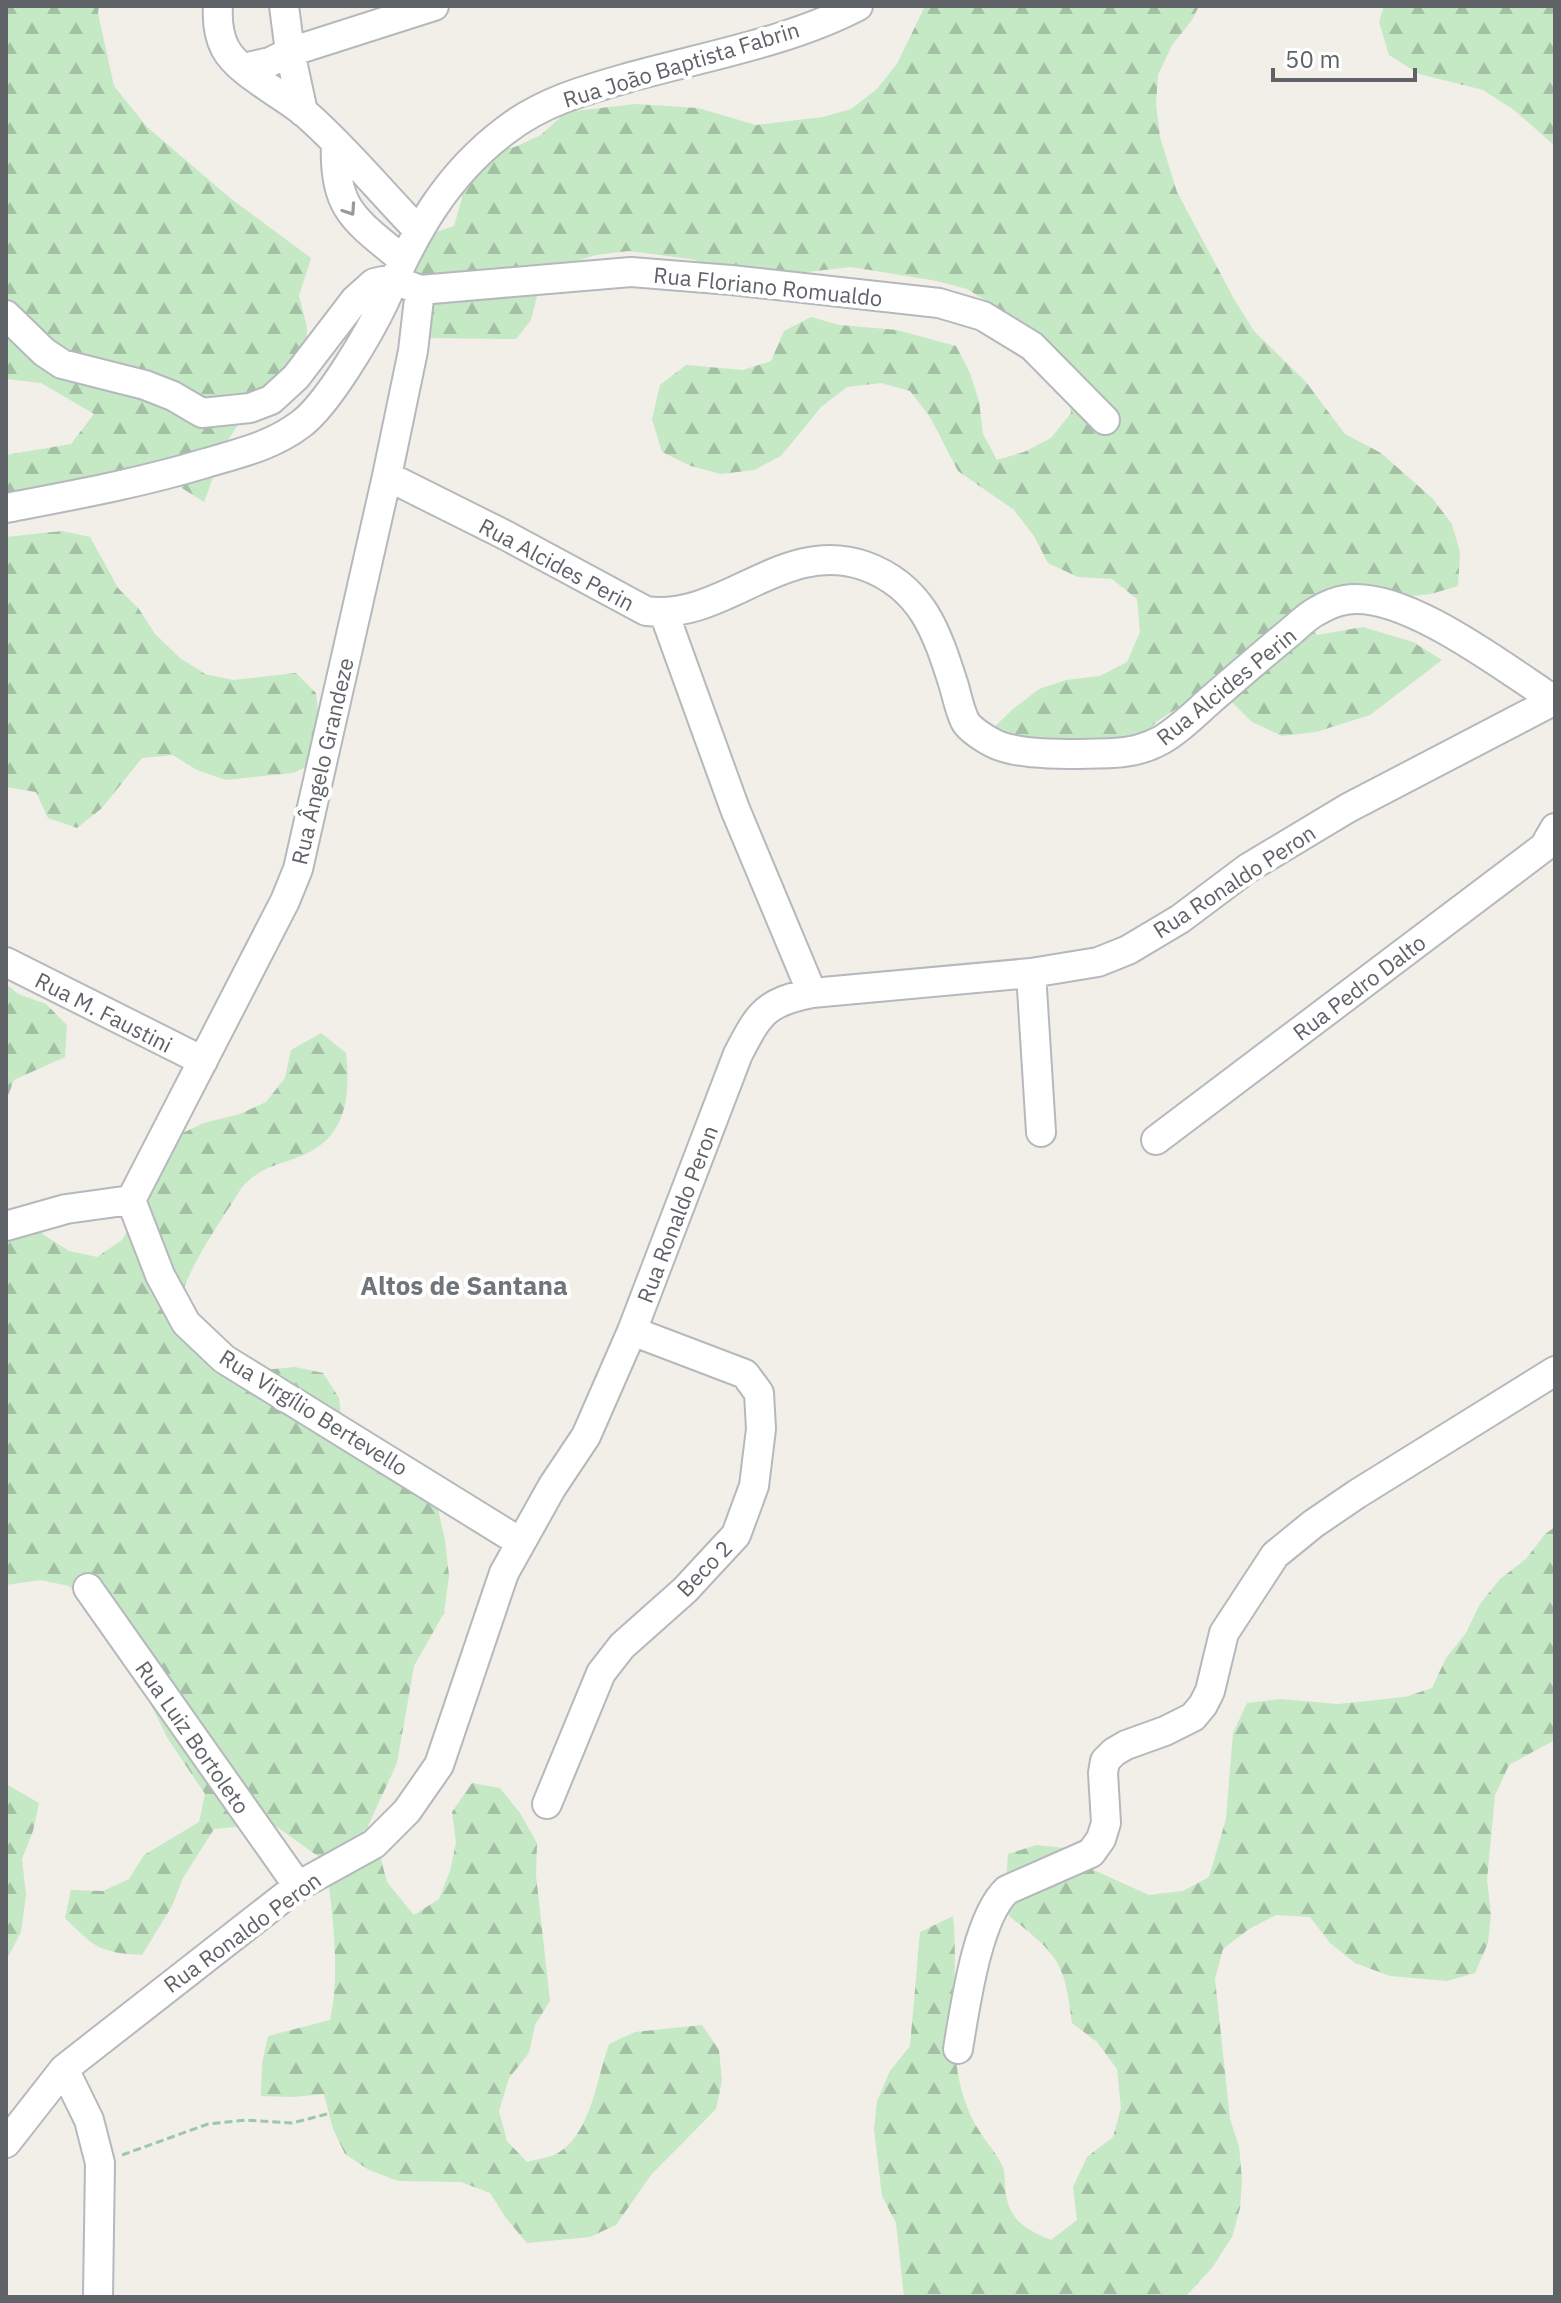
<svg xmlns="http://www.w3.org/2000/svg" width="1561" height="2303" font-family="'IBM Plex Sans',sans-serif">
	<defs>
		<pattern id="forest-firs" width="22" height="20" patternUnits="userSpaceOnUse" patternTransform="scale(2)"><rect width="22" height="20" fill="#c5e8c5"/><path d="M5 1l3.5 6h-7zM16 11l3.5 6h-7z" fill="#a3c0a4"/></pattern>
	</defs>
	<rect width="100%" height="100%" fill="#f1efe8"/>
	<path fill="url(#forest-firs)" d="M6,6H99L98,13L114,86L147,127L230,198L311,258L299,296L307,327L306,359L256,396L225,445L204,502L155,471L6,505V455L71,444L94,414L41,383L6,379Z
		M925,6H1199L1192,20L1172,45L1158,75L1156,104L1160,137L1177,192L1234,299L1254,331L1306,382L1345,434L1381,453L1432,498L1452,524L1460,552L1458,586L1431,594L1303,609L1317,635L1363,627L1413,642L1442,660L1370,715L1316,732L1282,736L1252,722L1227,697C1202,699 1184,702 1164,717C1155,722 1148,731 1139,735C1091,756 1036,741 987,734L1013,709L1039,689L1066,680L1100,676L1127,662L1140,632L1137,599L1112,579L1078,577L1048,563L1034,536L1014,510L958,471L930,417L910,391L881,383L847,387L821,407L781,456L754,470L721,474L691,466L662,452L652,419L660,385L686,365L743,370L771,361L784,331L811,317L840,325L897,330L956,346L970,373L979,401L983,434L997,460L1024,452L1051,438L1071,413L1067,379L1028,327L967,289L937,281L851,267L763,277L690,259L629,251L596,255L567,264L541,281L531,320L516,339L425,338L415,307L506,295L512,268L423,279L405,256L425,236L454,226L462,198L459,169L484,153L515,147L541,135L566,112L635,104L698,108L756,125L823,117L851,109L877,89L897,64Z
		M1384,6H1555V146L1514,110L1483,90L1419,74L1389,55L1379,22Z
		M62,531L90,537L118,588L139,609L155,634L180,658L205,674L233,680L296,673L316,693L320,729L319,761L293,773L226,780L197,770L173,755L142,758L102,808L77,828L48,818L36,792L6,787V537Z
		M6,984L18,994L46,1004L67,1025L65,1057L14,1080L6,1101Z
		M321,1033L346,1053C351,1098 346,1141 296,1158C274,1166 260,1168 243,1186C237,1194 232,1204 226,1212C209,1239 193,1263 182,1293L215,1344L263,1370L295,1367L323,1373L339,1398L343,1434L437,1505L445,1540L449,1576L444,1613L414,1666L397,1763L368,1826L379,1852L387,1882L414,1915L439,1899L450,1871L456,1843L452,1812L472,1783L500,1788L520,1813L537,1843L536,1875L550,2001L535,2025L529,2053L509,2078L499,2111L507,2141L527,2162C536,2159 550,2158 558,2153C591,2134 597,2077 609,2044L635,2032L702,2025L719,2050L722,2081L716,2109L651,2175L616,2225L590,2237L527,2243L506,2218L490,2193L461,2182L398,2181L369,2170L345,2154L333,2129L324,2094L293,2097L261,2096L262,2064L268,2036L330,2020C341,1972 332,1911 326,1862L277,1827L245,1826L214,1829L183,1878L172,1906L142,1955C100,1953 94,1947 65,1918L71,1890L103,1891L129,1879L144,1855L199,1822L205,1794L168,1739L127,1657L90,1607L69,1586L41,1580L6,1585V1211L24,1215L44,1235L69,1251L97,1257L122,1240L137,1216L178,1135L204,1123L240,1114L266,1102L285,1078L291,1050Z
		M1555,1527V1740L1509,1765L1495,1795L1487,1880L1491,1914L1488,1943L1475,1973L1447,1981L1390,1976L1355,1963L1330,1943L1310,1917L1276,1915L1249,1929L1223,1949L1215,1979L1230,2119L1239,2146L1242,2179L1240,2208L1232,2237L1212,2268L1185,2297H904L896,2223L882,2196L874,2129L877,2101L890,2071L910,2046L920,1932L953,1916C960,1981 943,2050 969,2112C977,2132 992,2146 1002,2165C1005,2171 1005,2181 1005,2189C1009,2221 1024,2228 1051,2240L1077,2220L1073,2187L1087,2157L1113,2137L1121,2108L1117,2069L1097,2042L1072,2023C1065,1961 1057,1954 1009,1916L1006,1882L1008,1854L1036,1845L1064,1848L1089,1868L1149,1895L1183,1891L1209,1877L1226,1819L1233,1733L1247,1703L1280,1699L1338,1704L1405,1697L1432,1688L1446,1658L1466,1633L1480,1604L1500,1579L1526,1559L1545,1534Z
		M6,1784L39,1803L33,1831L22,1859L26,1895L21,1932L6,1961Z"/>
	<g fill="none" stroke-linecap="round" stroke-linejoin="round">
		<defs>
			<path id="minor" d="M218,6C217,21 218,34 225,48C239,74 283,94 306,114C346,149 380,191 417,229
				M284,6L290,52L303,112
				M244,68L270,62L290,52L434,6
				M336,143C333,209 355,220 402,259
				M6,315L44,352L62,364L145,385L173,396L202,413L250,408L271,400L296,377L355,300L374,283L392,279L420,290L631,272L731,280L939,303L983,316L1032,346L1105,420
				M387,476L507,536L646,611C724,622 783,537 865,566C923,587 937,633 954,686C957,697 960,711 965,721C969,729 985,739 993,743C1019,757 1083,754 1113,753C1157,751 1175,732 1206,704C1232,681 1258,659 1284,637C1295,629 1305,617 1317,611C1324,607 1337,601 1345,600C1403,589 1506,669 1554,700
				M6,508C74,495 140,483 206,463C240,453 272,446 301,424C328,404 370,332 385,300C414,233 446,175 506,130C542,102 585,90 627,78C702,57 789,42 858,6
				M664,613L735,809L812,993
				M6,962L203,1061
				M1031,973L1041,1132
				M1156,1140L1544,847L1555,828
				M131,1200L285,901L298,869L387,476L413,351L420,290
				M131,1200L160,1275L186,1323L224,1359L520,1542
				M6,1226L66,1209L131,1200
				M88,1588L298,1886
				M547,1804L601,1673L622,1646L685,1590L736,1535L754,1486L761,1429L759,1393L745,1374L632,1331
				M958,2049C965,2008 977,1917 1007,1890L1091,1853L1101,1839L1106,1823L1103,1773L1105,1761L1114,1752L1126,1745L1165,1731L1193,1717L1203,1705L1210,1691L1224,1633L1275,1555L1313,1524L1357,1494L1555,1371
				M64,2069L89,2120L100,2163L98,2297
				M6,2143L64,2069L298,1886L374,1844L407,1811L439,1765L504,1573L552,1487L586,1436L632,1331L738,1054C759,1014 765,1002 812,993L1031,973L1098,962L1128,950L1180,919L1248,868L1348,808L1555,700"/>
		</defs>
		<use href="#minor" stroke="#b5b8bc" stroke-width="32"/>
		<path stroke="#9cc7a9" stroke-width="3" stroke-dasharray="8 4" stroke-linecap="butt" d="M122,2155L208,2124L246,2120L292,2123L327,2114"/>
		<use href="#minor" stroke="#fff" stroke-width="28"/>
	</g>
	<defs><path id="oneway-chevron" d="M-2-3.5L2.5 0L-2 3.5" fill="none" stroke-width="1.6" stroke-linecap="round" stroke-linejoin="round" transform="scale(2)"/></defs>
	<use stroke="#979a9d" href="#oneway-chevron" transform="translate(350 210) rotate(56)"/>
	<g text-anchor="middle" dominant-baseline="central" stroke-width="8" stroke-linejoin="round" paint-order="stroke">
		<g font-size="22" fill="#5f6368" stroke="#fff">
			<text transform="translate(681 64) rotate(-17)">Rua João Baptista Fabrin</text>
			<text transform="translate(768 286) rotate(6)">Rua Floriano Romualdo</text>
			<text transform="translate(557 564) rotate(28)">Rua Alcides Perin</text>
			<text transform="translate(1226 686) rotate(-39)">Rua Alcides Perin</text>
			<text transform="translate(322 761) rotate(-77)">Rua Ângelo Grandeze</text>
			<text transform="translate(1234 881) rotate(-33)">Rua Ronaldo Peron</text>
			<text transform="translate(1359 987) rotate(-37)">Rua Pedro Dalto</text>
			<text transform="translate(104 1012) rotate(27)">Rua M. Faustini</text>
			<text transform="translate(677 1214) rotate(-69)">Rua Ronaldo Peron</text>
			<text transform="translate(314 1412) rotate(32)">Rua Virgílio Bertevello</text>
			<text transform="translate(704 1568) rotate(-46)">Beco 2</text>
			<text transform="translate(193 1737) rotate(55)">Rua Luiz Bortoleto</text>
			<text transform="translate(242 1932) rotate(-36)">Rua Ronaldo Peron</text>
		</g>
		<g font-size="26" font-weight="bold" fill="#70757a" stroke="#fff">
			<text x="464" y="1285">Altos de Santana</text>
		</g>
	</g>
	<rect width="1561" height="2303" fill="none" stroke="#5f6368" stroke-width="16"/>
	<path d="M1273 68v12h142v-12" fill="none" stroke="#5f6368" stroke-width="4"/>
	<text x="1285" y="68" font-size="24" fill="#5f6368" stroke="#ffffff" stroke-width="6" paint-order="stroke">50 m</text>
</svg>
